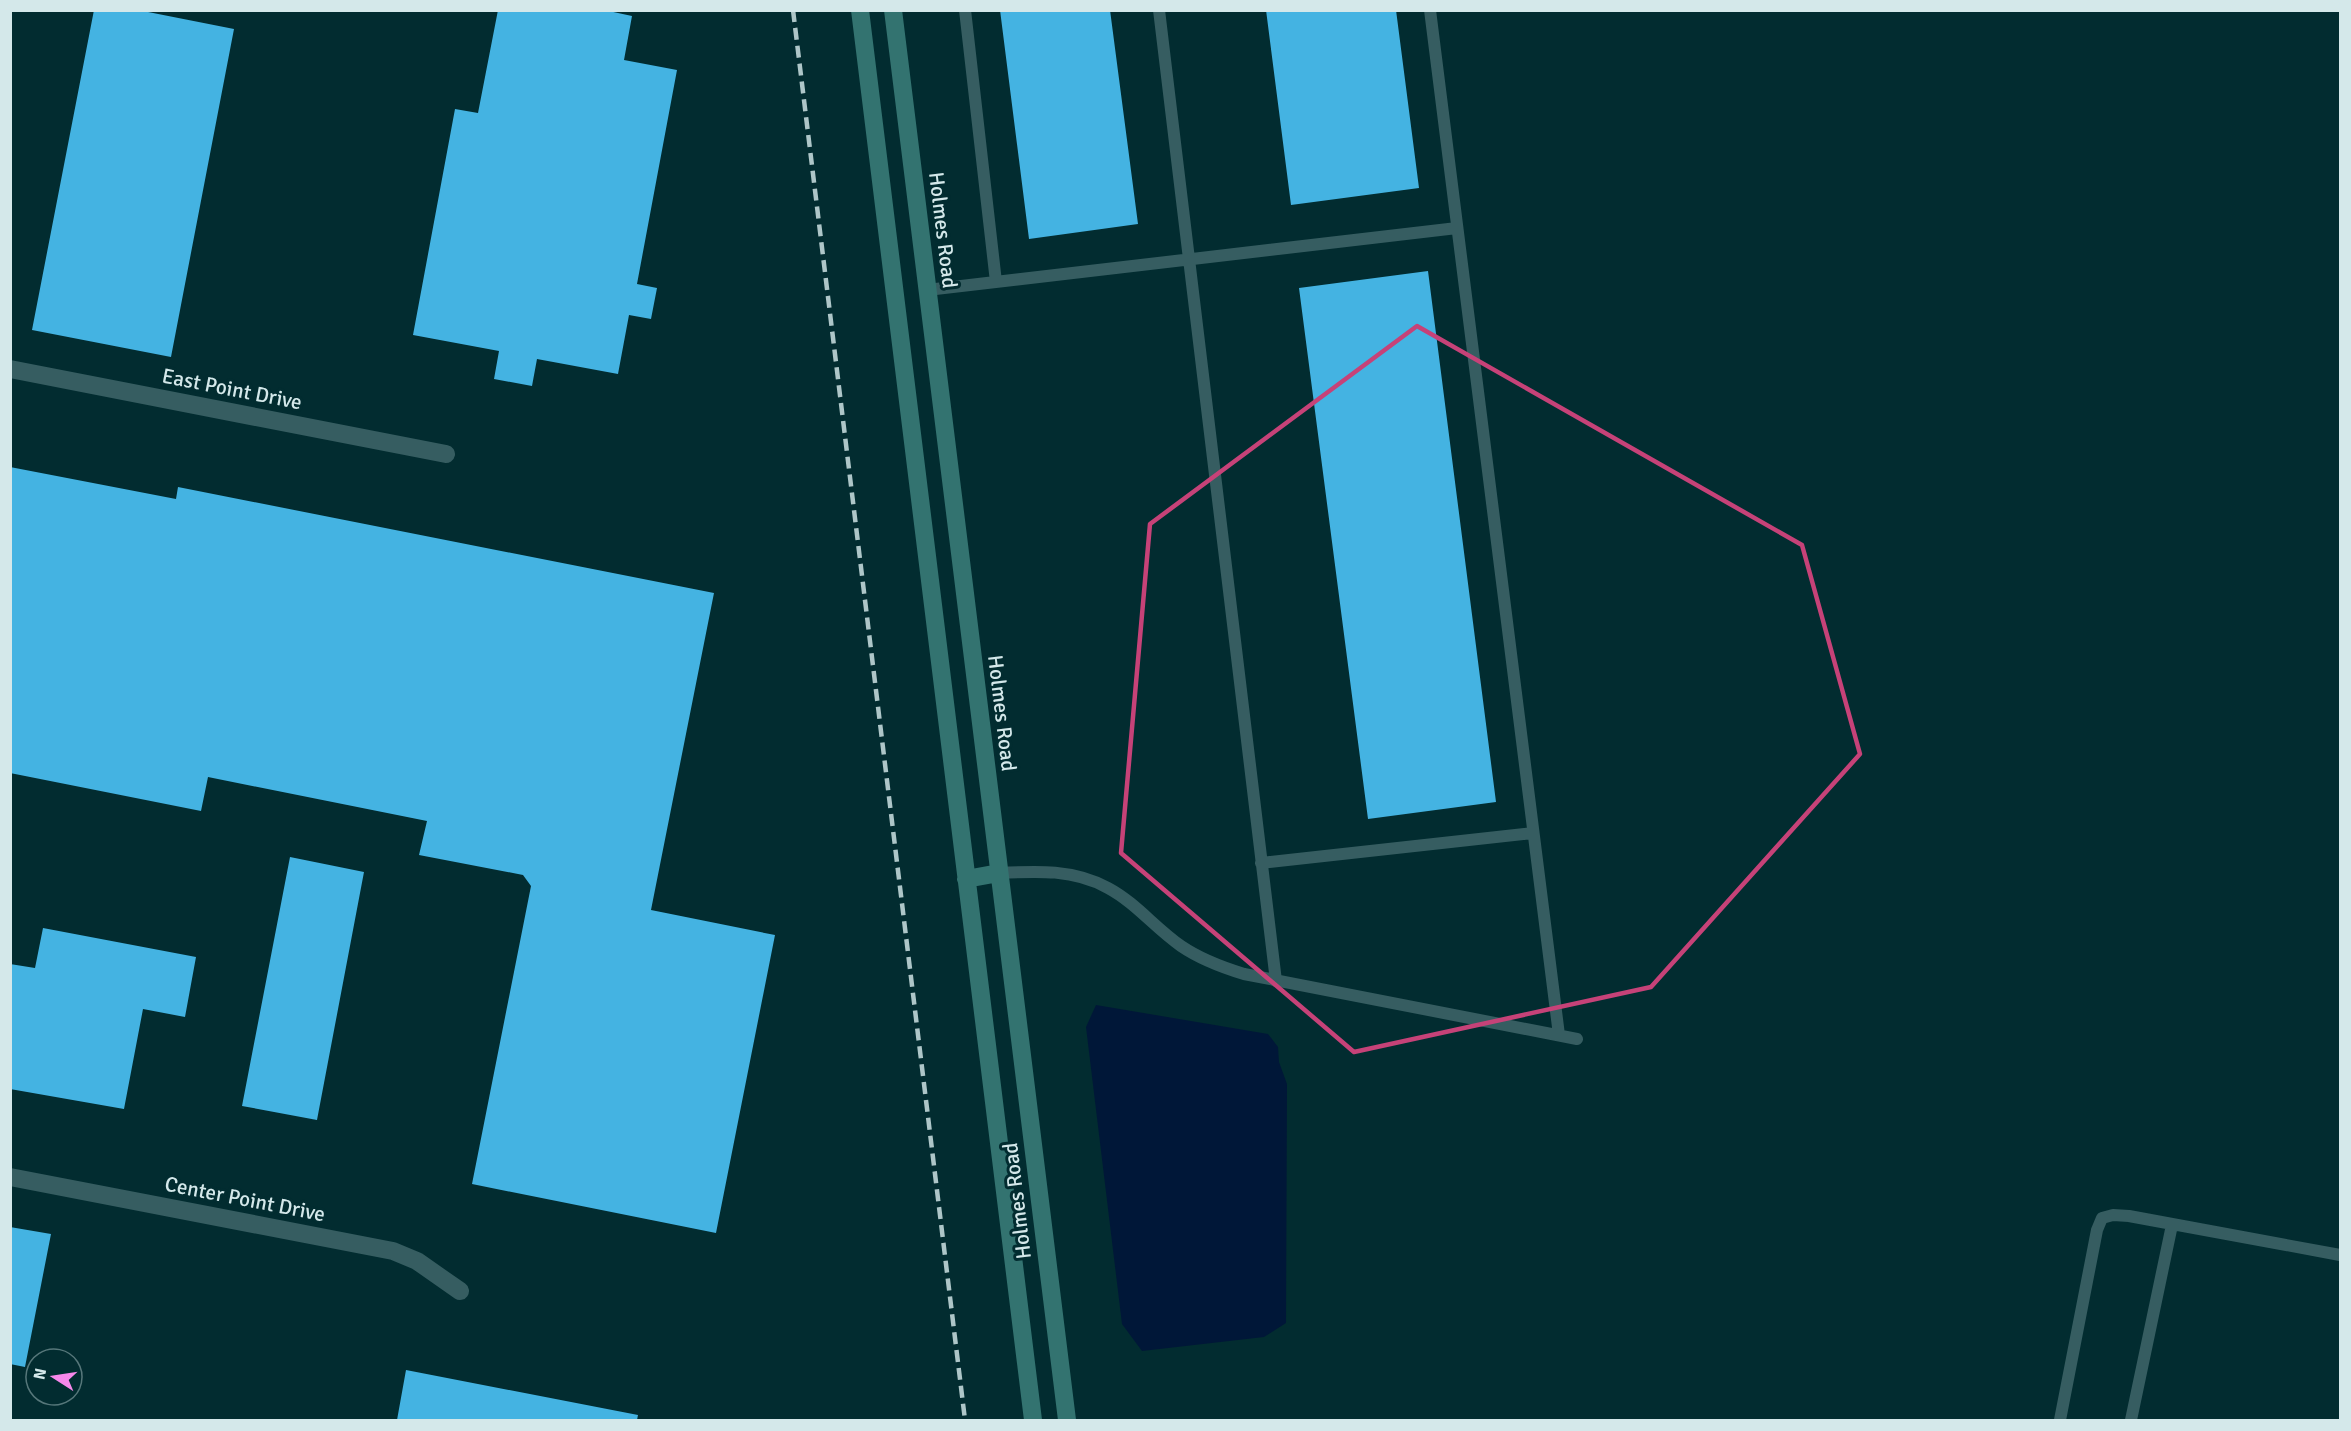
<svg xmlns="http://www.w3.org/2000/svg" width="2351" height="1431" font-family="Signika,sans-serif">
	<rect width="100%" height="100%" fill="#022c30"/>
	<path fill="#001738" d="M1096,1005L1268,1034L1278,1047L1279,1062L1287,1084L1286,1323L1264,1337L1142,1351L1122,1324L1086,1027Z"/>
	<path fill="#44b3e2" d="M94,10H138L234,29L171,357L32,330Z
		M498,10H604L632,16L624,60L677,70L637,284L657,288L651,319L629,315L618,374L537,359L532,386L494,379L499,351L413,335L455,109L478,113Z
		M1000,10H1110L1138,224L1029,239Z
		M1266,10H1396L1419,188L1291,205Z
		M1428,271L1496,802L1368,819L1299,288Z
		M10,467L176,499L178,487L714,593L651,910L775,935L716,1233L472,1184L531,886L523,875L419,855L427,821L208,777L201,811L10,773Z
		M290,857L364,872L317,1120L242,1106Z
		M43,928L196,957L185,1017L143,1009L124,1109L10,1089V964L35,968Z
		M10,1227L51,1234L25,1367L10,1364Z
		M406,1370L638,1415L637,1420H397Z"/>
	<g fill="none" stroke-linecap="round" stroke-linejoin="round">
		<path stroke="#365d61" stroke-width="12" d="M965,10L996,282
			M1159,10L1276,981
			M1430,10L1559,1035
			M927,290L1457,228
			M1261,863L1533,833
			M999,873C1037,871 1074,869 1108,888C1136,903 1155,928 1181,946C1200,959 1221,967 1244,974L1577,1039
			M2060,1420L2097,1230L2102,1218L2113,1215L2129,1216L2340,1255
			M2131,1420L2172,1225"/>
		<path stroke="#365d61" stroke-width="18" d="M10,369L446,454
			M10,1177L393,1251L417,1261L460,1291"/>
		<path stroke="#337370" stroke-width="18" d="M860,10L1033,1420
			M893,10L1067,1420
			M966,879L999,873"/>
		<path stroke="#aec6c8" stroke-width="4.5" stroke-dasharray="12 6" stroke-linecap="butt" d="M793,10L965,1420"/>
	</g>
	<path fill="none" stroke="#c64278" stroke-width="4.5" stroke-linejoin="round" d="M1417,326L1802,545L1860,754L1651,987L1354,1052L1121,853L1150,524Z"/>
	<g text-anchor="middle" dominant-baseline="central" stroke-width="6" stroke-linejoin="round" paint-order="stroke">
		<g font-size="21" fill="#d4e8ea" stroke="#022c30">
			<text transform="translate(943 230) rotate(83)">Holmes Road</text>
			<text transform="translate(232 389) rotate(11)">East Point Drive</text>
			<text transform="translate(1002 713) rotate(83)">Holmes Road</text>
			<text transform="translate(245 1199) rotate(11)">Center Point Drive</text>
			<text transform="translate(1017 1201) rotate(-97)">Holmes Road</text>
		</g>
	</g>
	<rect width="2351" height="1431" fill="none" stroke="#d4e8ea" stroke-width="24"/>
	<g transform="translate(54 1377) rotate(282)"><circle r="28" fill="#022c30" stroke="#56777a" stroke-width="1.5"/>
	<path d="M0-4.5L10 22L0 15L-10 22Z" fill="#f788eb"/>
	<text y="-9" font-size="16" font-weight="bold" text-anchor="middle" fill="#d4e8ea">N</text>
	</g>
</svg>
